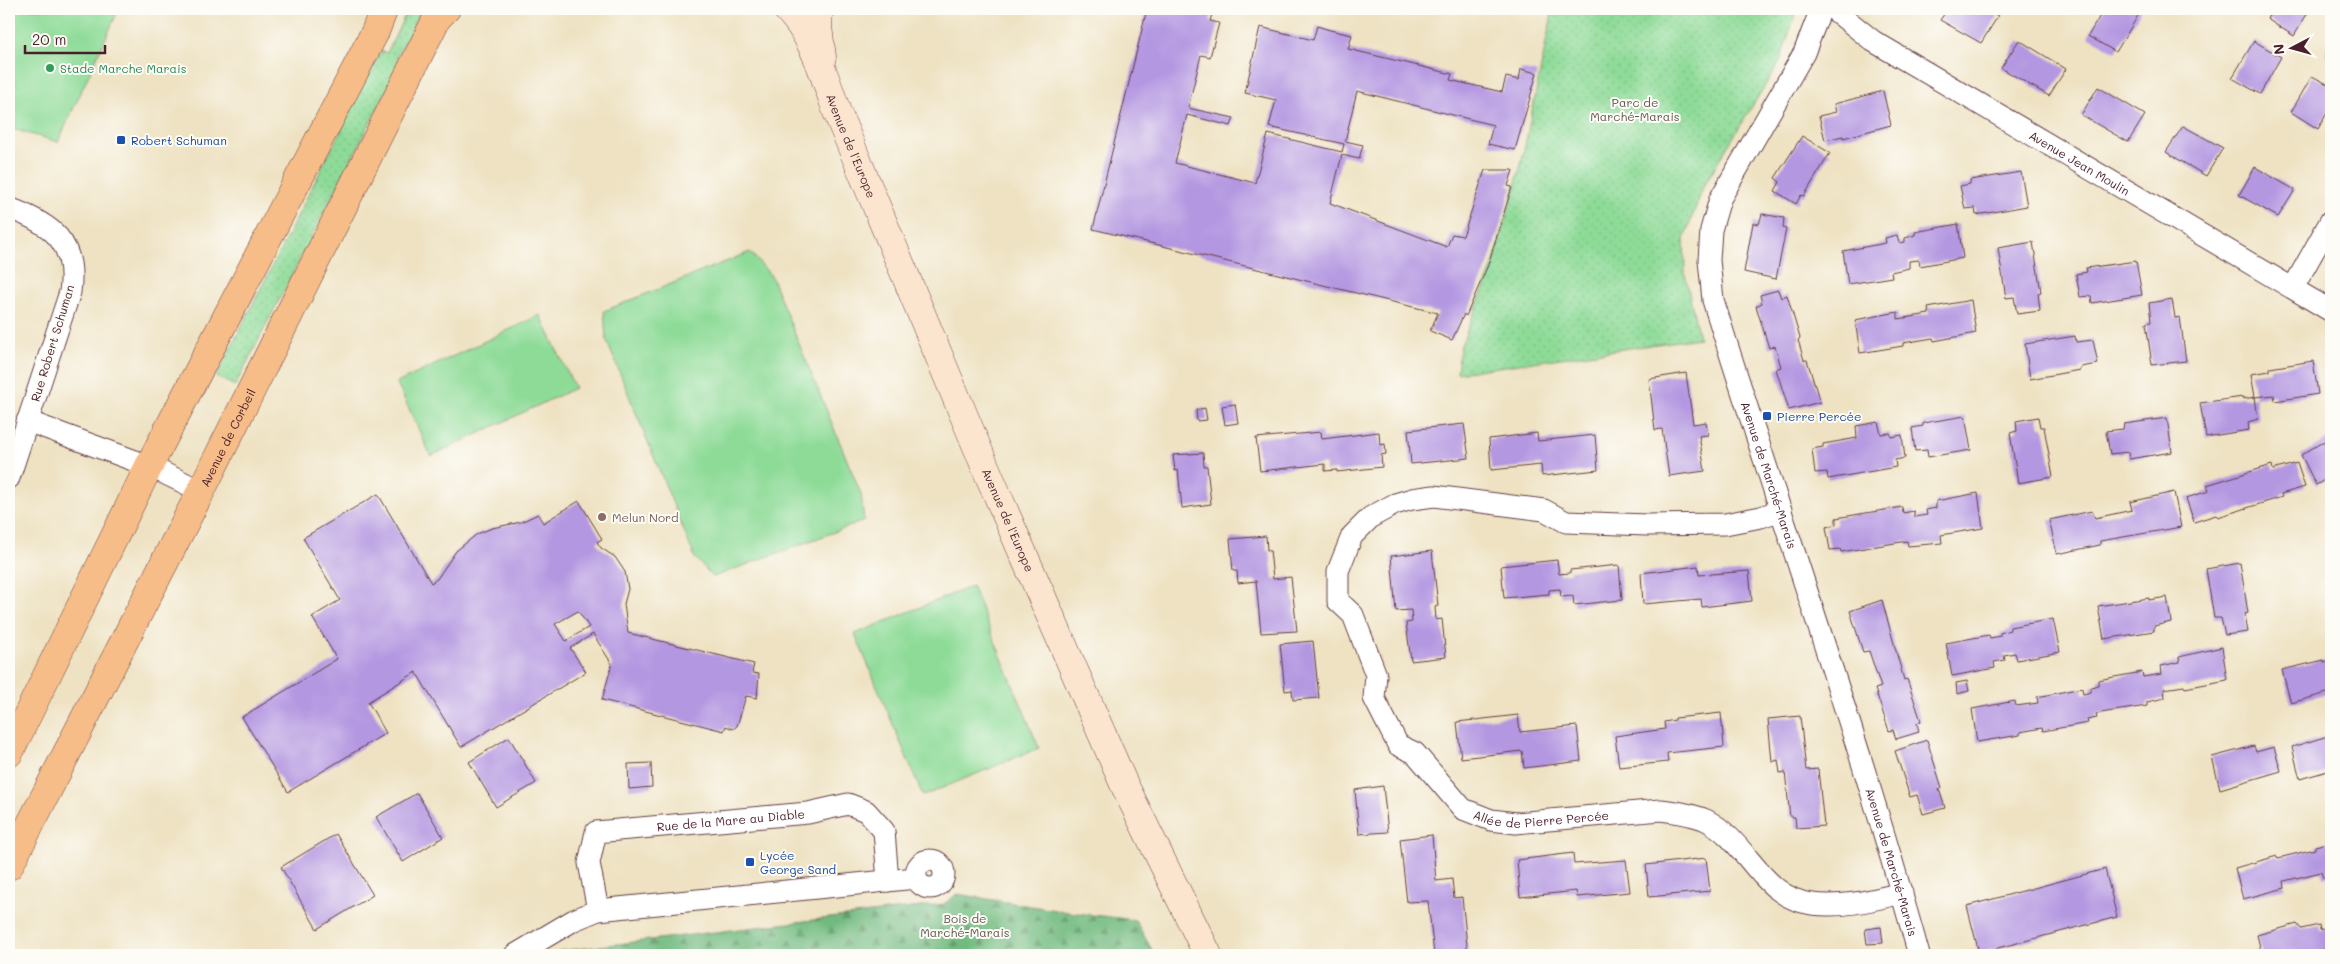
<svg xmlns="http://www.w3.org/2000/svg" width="2340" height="964" font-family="Mali,sans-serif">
	<defs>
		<pattern id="green-dots" width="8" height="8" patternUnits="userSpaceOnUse" patternTransform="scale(1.25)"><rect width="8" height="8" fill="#8edb98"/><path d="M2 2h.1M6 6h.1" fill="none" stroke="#7cbc83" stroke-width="1.8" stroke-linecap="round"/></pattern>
		<pattern id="forest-firs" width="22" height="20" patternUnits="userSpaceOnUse" patternTransform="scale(1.25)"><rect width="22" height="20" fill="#72bb80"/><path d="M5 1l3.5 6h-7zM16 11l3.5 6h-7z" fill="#609769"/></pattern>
	</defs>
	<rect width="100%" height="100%" fill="#fdfcf7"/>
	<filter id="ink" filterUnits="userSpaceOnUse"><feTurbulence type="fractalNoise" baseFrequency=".02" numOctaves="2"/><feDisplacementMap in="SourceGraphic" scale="10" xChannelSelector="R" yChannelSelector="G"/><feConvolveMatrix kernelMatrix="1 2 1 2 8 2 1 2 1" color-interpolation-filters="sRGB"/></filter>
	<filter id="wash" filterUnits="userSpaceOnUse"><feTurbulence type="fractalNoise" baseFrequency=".0096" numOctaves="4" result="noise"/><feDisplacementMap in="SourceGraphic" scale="20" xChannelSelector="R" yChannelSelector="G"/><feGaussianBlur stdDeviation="1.12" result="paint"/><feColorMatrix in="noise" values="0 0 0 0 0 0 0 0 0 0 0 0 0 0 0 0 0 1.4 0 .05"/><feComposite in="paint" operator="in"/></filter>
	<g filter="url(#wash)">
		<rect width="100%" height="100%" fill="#eee2c2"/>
		<path fill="url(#green-dots)" stroke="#6c7d62" d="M408,9H422L396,58L401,62L235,386L216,377L381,51L387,53Z
			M1553,9H1795L1796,11L1780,61L1704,185L1684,239L1685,274L1699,338L1457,373L1460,348L1492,268L1521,165Z"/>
		<path fill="url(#forest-firs)" stroke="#5e6d56" d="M957,894L1068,912L1135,920L1155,955H553L560,951L944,904Z"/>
		<path fill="#8edb98" stroke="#6c7d62" d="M9,9H119L58,142L9,128Z
			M750,252L771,276L861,494L864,521L713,577L695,558L606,339L604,311Z
			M540,315L575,388L431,456L397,383Z
			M972,586L1039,748L923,796L855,634Z"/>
		<g id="blocks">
			<path fill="#b497e1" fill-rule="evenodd" d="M1147,9H1193L1212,14L1210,21L1219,23L1210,57L1201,55L1188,108L1234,118L1231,126L1187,115L1175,163L1255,183L1268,134L1342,152L1344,144L1269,127L1276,100L1245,93L1260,27L1313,40L1317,26L1330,30L1352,35L1348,49L1452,74L1450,80L1502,92L1506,77L1519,80L1521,69L1537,73L1515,150L1488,144L1493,125L1357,91L1345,141L1363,145L1359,159L1342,155L1330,203L1447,247L1452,234L1463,236L1485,170H1513L1508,186L1512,187L1488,265L1466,316L1464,314L1452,340L1430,331L1438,313L1093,229Z
				M1948,9H1985L1998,16L1981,43L1940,20Z
				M2104,9H2142L2116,52L2088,36Z
				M2273,9H2310L2294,36L2267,19Z
				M2019,40L2066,69L2049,96L2001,68Z
				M2254,41L2281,57L2260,94L2232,78Z
				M2331,43V57L2325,54Z
				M2312,76L2331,86V106L2318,129L2291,112Z
				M2098,87L2145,115L2128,142L2081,115Z
				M1883,91L1891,125L1843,138V136L1825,140L1819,116L1836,112L1834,104Z
				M2183,126L2223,148L2206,176L2166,152Z
				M1802,136L1830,153L1804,196L1801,195L1796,204L1775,191L1780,182L1775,178Z
				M2255,167L2295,190L2278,217L2239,195Z
				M2021,172L2027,206L1976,215L1975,208L1965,209L1960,186L1970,184V180Z
				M1762,214L1784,218L1783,228L1786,229L1776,279L1744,272L1753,223L1759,224Z
				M1958,224L1963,258L1920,266L1919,260L1909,261V268L1891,272L1892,277L1848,284L1843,251L1886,243L1885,238L1897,235L1899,243L1905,242V238L1915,235V232Z
				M2033,242L2041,292L2038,293L2040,311L2017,314L2014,297L2006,298L1998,248Z
				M2136,261L2142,295L2092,303L2091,296L2080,297L2076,274L2087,272L2086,268Z
				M1778,290L1781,298L1787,295L1800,338L1798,340L1804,360H1807L1820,402L1789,410L1776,369L1781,367L1775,346L1769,348L1756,306L1762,303L1760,295Z
				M2172,299L2175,318L2180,317L2186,361L2152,365L2146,323L2151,322L2149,303Z
				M1971,300L1976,333L1934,341L1933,338L1903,343V346L1860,353L1855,320L1898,312V319L1929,314L1928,308Z
				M2075,336L2076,342L2093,340L2098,364L2080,367V370L2030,379L2025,344Z
				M2313,361L2318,394L2275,401L2274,395L2255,397L2251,374L2270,371V368Z
				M1686,373L1693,424L1706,422L1708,435L1699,436L1705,471L1669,476L1662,429L1655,430L1649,379Z
				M2243,397V399L2255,397L2258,419L2248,422L2249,430L2206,437L2200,403Z
				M1235,404L1238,423L1225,425L1222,406Z
				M1205,408L1207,420L1197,421L1196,410Z
				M1965,416L1971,450L1928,457L1927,450L1915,451L1912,428L1923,426V423Z
				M2038,417L2040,427H2044L2053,477L2018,483L2010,433L2017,431L2016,421Z
				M2167,418L2172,452L2129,459L2128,452L2110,454L2106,431L2123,429L2124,424Z
				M1878,422L1881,434L1890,433L1891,437L1902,435L1905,458L1895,460L1896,467L1828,479L1827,472L1815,473L1812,449L1823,447V444L1857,438L1856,426Z
				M1464,424L1469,458L1411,464L1408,430Z
				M1321,432L1322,439L1379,432L1380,445L1385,444L1386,454L1381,455L1382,467L1337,472V470L1325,471V464L1260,471L1256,438Z
				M1537,433L1538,441L1595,435L1598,470L1542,476L1541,465L1491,470L1489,439Z
				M2331,437V476L2316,485L2301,455Z
				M1203,453L1204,466H1207L1211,504L1182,508L1178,470L1175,471L1173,455Z
				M2297,463L2305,487L2281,494L2282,497L2218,517L2216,515L2194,522L2186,498L2209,491L2207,485L2272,465L2273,470Z
				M2174,492L2181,527L2100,541V545L2057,554L2049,520L2092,511L2095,518L2132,510L2130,502Z
				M1978,493L1983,528L1941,535L1942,543L1908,546L1907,541L1841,552L1840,549L1830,550L1826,527L1836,525V518L1902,507L1903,513L1914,511V517L1927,515L1926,510L1936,508V501Z
				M378,494L431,583L437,579L456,551L477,534L492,528L521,522L538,514L543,523L579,501L602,539L597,542L601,548L615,557L625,572L628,589L624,604L628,633L754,664L752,673L759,674L757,698L746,696L737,726L733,729L726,726L724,731L602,700L612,664L593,634L570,648L586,672L461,747L416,672L368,702L386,733L288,792L242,717L337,659L312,617L340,600L303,538ZM578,611L589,627L566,641L555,624Z
				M1266,536L1267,550H1270L1273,579L1291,577L1297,631L1261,633L1256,581L1238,583L1237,571H1233L1230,539Z
				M1432,551L1438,606L1435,607L1436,620L1442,619L1446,657L1411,661L1406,623L1412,622L1411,610L1396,611L1391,556Z
				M1557,560L1559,574L1570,573V570L1619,565L1622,600L1574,605L1573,596L1561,597L1560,589L1549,590V594L1504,598L1501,566Z
				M2240,563L2248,613L2245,614L2248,632L2225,635L2221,618H2214L2206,569Z
				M1698,566L1699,575L1749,571L1752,601L1702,607L1701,599L1643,604L1641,573Z
				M2167,597L2171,622L2154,626V631L2104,639L2098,606L2149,598V600Z
				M1882,600L1904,680L1907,679L1921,721L1917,723L1919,732L1896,739L1893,730L1889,731L1875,689L1881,687L1869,651L1863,652L1850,611Z
				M2053,619L2060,652L2017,660L2015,653L2004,655L2005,660L1994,662L1995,668L1952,676L1946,643L1989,635L1990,638L2000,636V633L2010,630V627Z
				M1313,641L1319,698L1293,700L1292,690L1285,691L1280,644Z
				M2222,647L2227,680L2185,688L2184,686L2164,689L2165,698L2147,702V706L2100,713L2096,715L2097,718L2087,720L2088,723L2043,731L2042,728L2020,732V735L1977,742L1972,709L2015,701L2016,706L2038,703L2037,697L2082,688L2083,694L2091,692V687L2098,685V680L2142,672L2143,677L2162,674L2161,666L2180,662L2179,657Z
				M2324,660V662L2331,660V692L2291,703L2282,670Z
				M1967,681L1969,691L1957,694L1956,683Z
				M1721,713L1724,747L1667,753L1668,762L1619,767L1615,736L1665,729L1664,722L1675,720V718Z
				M1518,715L1520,732L1577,726L1581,761L1524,768L1522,751L1461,758L1457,722Z
				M1800,716L1806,770L1818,769L1824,826L1796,828L1795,817H1790L1785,772L1780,773L1778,760L1772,762L1768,719Z
				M2331,735V770L2300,779L2292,747Z
				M509,737L536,783L496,807L469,762Z
				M1927,740L1942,788L1939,789L1945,808L1923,814L1917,795L1910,797L1895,751Z
				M2254,746L2256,752L2274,747L2281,771L2220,789L2212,757Z
				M651,763L652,787L629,789L628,764Z
				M1383,786L1388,832L1359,834L1355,790Z
				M417,793L443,837L403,862L376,817Z
				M336,834L373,895L317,929L281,867Z
				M1432,835L1436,881L1452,879L1454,898L1462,897L1468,955H1434L1428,901L1407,902L1400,839Z
				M2331,842V876L2323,878L2321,872L2284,881L2285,888L2243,899L2235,868L2277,856L2278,858L2315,849V846Z
				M1573,853L1574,864L1626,860L1630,892L1577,897L1576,891L1520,897L1517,860Z
				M1706,858L1710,891L1649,897L1646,865Z
				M2105,869L2117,917L1979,953L1967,906Z
				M2297,924L2301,929L2319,925L2320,930L2331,927V952L2326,953L2325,949L2307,953V955H2262L2257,935Z
				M1881,927L1883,943L1867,944L1865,929Z
				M1775,951V955H1748L1747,954Z"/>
		</g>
	</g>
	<g filter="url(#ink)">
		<use href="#blocks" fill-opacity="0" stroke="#633c42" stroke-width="1"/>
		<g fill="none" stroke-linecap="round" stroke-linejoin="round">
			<defs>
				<g id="street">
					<path id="s1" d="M1821,9L1804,53L1720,199L1711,230L1709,260L1713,300C1781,518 1858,735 1919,955"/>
					<path id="s2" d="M1833,9L1873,41L2331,311"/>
					<path d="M9,208C52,224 77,242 70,292L9,478"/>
					<path d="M2293,288L2331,220"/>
					<path d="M27,421L149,466L201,491"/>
					<path id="s3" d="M1781,510L1761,517L1725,524L1647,525L1566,522L1544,510L1434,496L1412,499L1395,504L1371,517L1352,536L1338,571V601L1353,615L1376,675L1374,698L1398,745L1415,753L1463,809L1491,820L1516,823L1661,810C1677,812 1692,814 1706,820C1748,841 1761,898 1812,904C1843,908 1872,900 1902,893"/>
					<circle cx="930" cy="874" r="14"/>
					<path id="s4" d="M598,910L589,863L596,832L808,813L848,804L866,811L884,831L888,881"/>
					<path d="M515,955L574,920L598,910L916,878"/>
				</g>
				<g id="secondary">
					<path id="s5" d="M787,9C813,35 825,78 837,112L990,478L1123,782L1208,955"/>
					<path d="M819,9L818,27L822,57"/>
				</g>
				<g id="primary">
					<path d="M9,753L149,466L375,32L384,9"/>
					<path id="s6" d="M9,866L201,491L437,18L446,9"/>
				</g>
			</defs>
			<use href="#street" stroke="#633c42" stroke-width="23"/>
			<use href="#secondary" stroke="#633c42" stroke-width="29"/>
			<use href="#primary" stroke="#633c42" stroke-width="29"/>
			<use href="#street" stroke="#fff" stroke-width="21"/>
			<use href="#secondary" stroke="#fce5cf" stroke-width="28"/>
			<use href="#primary" stroke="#f7bd88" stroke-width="28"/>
		</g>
	</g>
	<circle fill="#2e9e5b" stroke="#fdfcf7" stroke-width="2" cx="50" cy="68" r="5"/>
	<g fill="#1a4fb4" stroke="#fdfcf7" stroke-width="2">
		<rect x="116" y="135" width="10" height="10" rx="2.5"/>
		<rect x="1762" y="411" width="10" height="10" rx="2.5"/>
		<rect x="745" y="857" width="10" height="10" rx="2.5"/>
	</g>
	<circle fill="#8d6e63" stroke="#fdfcf7" stroke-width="2" cx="602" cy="517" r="5"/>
	<g text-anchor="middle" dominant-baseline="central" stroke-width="4" stroke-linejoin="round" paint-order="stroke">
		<g font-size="12" fill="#27864d" stroke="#fdfcf7" text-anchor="start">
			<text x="60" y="68">Stade Marche Marais</text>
		</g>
		<g font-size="12" fill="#5e574c" stroke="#fdfcf7">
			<text x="1635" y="102">Parc de<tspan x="1635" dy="14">Marché-Marais</tspan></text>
			<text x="965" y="918">Bois de<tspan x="965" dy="14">Marché-Marais</tspan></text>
		</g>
		<g font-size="12" fill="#164399" stroke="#fdfcf7" text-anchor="start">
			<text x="131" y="140">Robert Schuman</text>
			<text x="1777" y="416">Pierre Percée</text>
			<text x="760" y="855">Lycée<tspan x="760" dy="14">George Sand</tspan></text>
		</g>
		<g font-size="12" fill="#4a1f2b" stroke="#fdfcf7">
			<text stroke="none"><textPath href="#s5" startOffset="152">Avenue de l'Europe</textPath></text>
			<text stroke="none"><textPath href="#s2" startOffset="291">Avenue Jean Moulin</textPath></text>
			<text transform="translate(52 343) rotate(-73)">Rue Robert Schuman</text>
			<text stroke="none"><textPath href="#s6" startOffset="481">Avenue de Corbeil</textPath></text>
			<text stroke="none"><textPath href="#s1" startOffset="502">Avenue de Marché-Marais</textPath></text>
			<text stroke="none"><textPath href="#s5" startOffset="558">Avenue de l'Europe</textPath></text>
			<text stroke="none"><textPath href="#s3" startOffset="848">Allée de Pierre Percée</textPath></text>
			<text stroke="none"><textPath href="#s4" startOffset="215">Rue de la Mare au Diable</textPath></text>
			<text stroke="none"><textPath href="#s1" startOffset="908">Avenue de Marché-Marais</textPath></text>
		</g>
		<g font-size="12" fill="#785e54" stroke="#fdfcf7" text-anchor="start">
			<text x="612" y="517">Melun Nord</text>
		</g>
	</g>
	<rect width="2340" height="964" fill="none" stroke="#fdfcf7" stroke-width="30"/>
	<g transform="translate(2292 48) rotate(264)" stroke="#fdfcf7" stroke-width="4" paint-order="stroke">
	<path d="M0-4L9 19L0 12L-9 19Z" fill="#4a1f2b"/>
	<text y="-8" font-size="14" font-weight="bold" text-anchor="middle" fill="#4a1f2b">N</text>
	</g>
	<path d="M25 45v8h80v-8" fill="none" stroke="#4a1f2b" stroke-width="2.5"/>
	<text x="32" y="45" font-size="15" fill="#4a1f2b" stroke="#fdfcf7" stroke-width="4" paint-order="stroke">20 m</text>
</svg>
